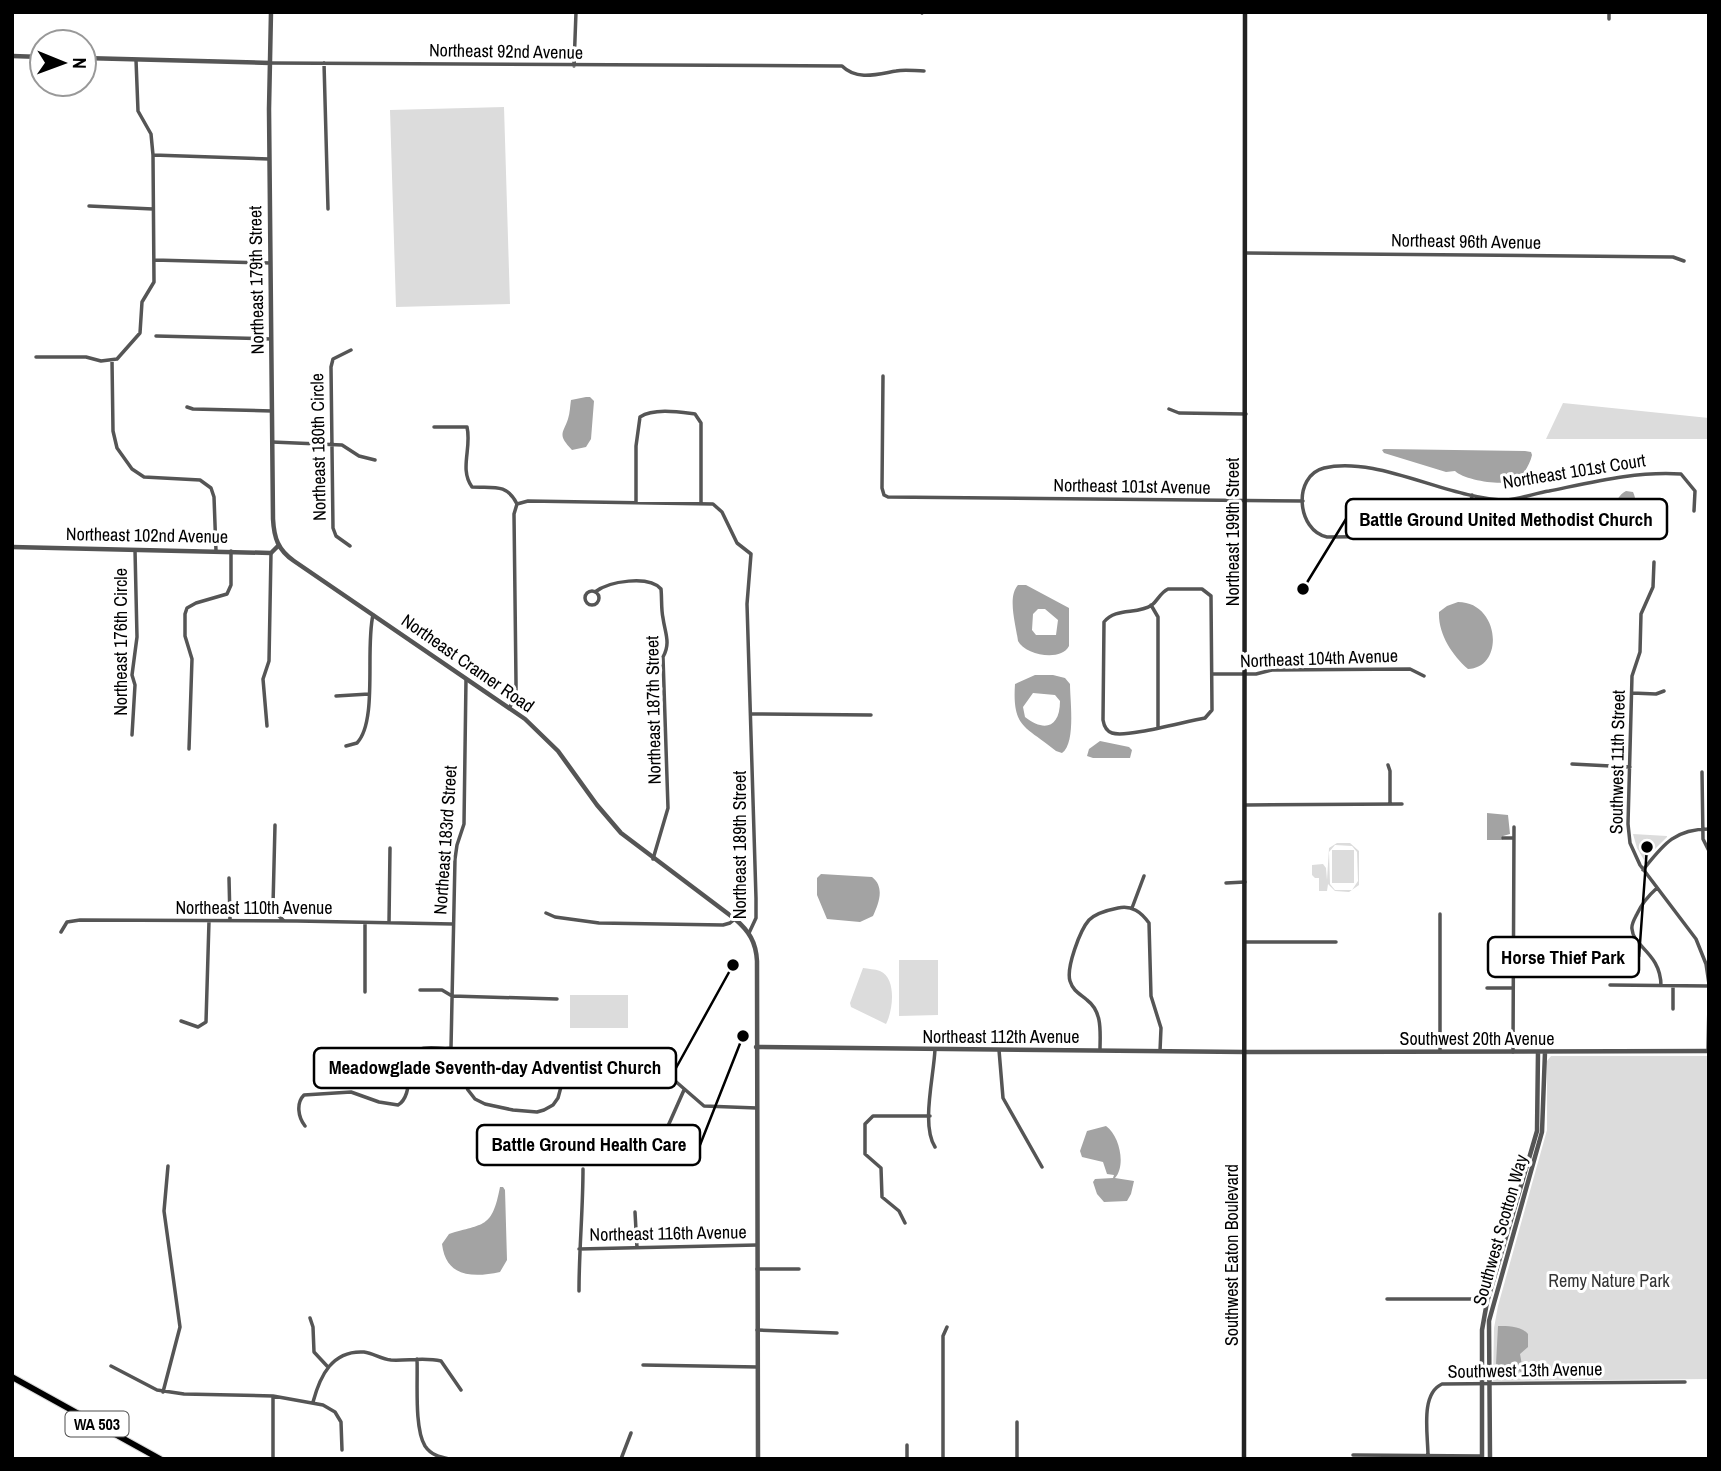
<svg xmlns="http://www.w3.org/2000/svg" width="1721" height="1471" font-family="'Archivo Narrow',sans-serif">
	<rect width="100%" height="100%" fill="#fff"/>
	<path fill="#dcdcdc" fill-rule="evenodd" d="M504,107L510,304L396,307L390,110Z
		M1563,403L1709,418V439H1546Z
		M1633,834L1667,836V837L1644,860L1637,848Z
		M1350,843L1359,851V885L1349,892L1335,891L1328,884L1327,891H1319V878H1315L1312,875V865L1323,864L1326,868L1327,880L1329,848L1337,843ZM1335,845L1352,846L1357,852L1358,881L1352,890H1335L1330,884L1329,852Z
		M1332,850H1354V883H1332Z
		M899,960H938V1015L899,1016Z
		M863,968C868,969 875,969 880,971C897,978 893,1011 886,1024L851,1007L850,1003Z
		M570,995H628V1028H570Z
		M1551,1056H1709V1379L1493,1381L1494,1328L1498,1306L1547,1130V1061Z"/>
	<path fill="#a3a3a3" fill-rule="evenodd" d="M586,397H590L594,401L591,439L586,447L572,450C557,434 563,434 568,419C570,413 570,406 571,400Z
		M1384,449L1525,451L1531,452L1532,455C1530,464 1523,478 1513,481C1501,486 1464,480 1455,471L1446,472L1384,453L1382,450Z
		M1626,491L1633,492C1639,504 1632,516 1626,527L1619,529L1614,528C1611,515 1614,497 1626,491Z
		M1018,585H1026L1069,608V646C1061,662 1025,655 1018,641C1016,625 1007,597 1018,585ZM1038,609H1045L1058,620L1056,635H1036L1032,630L1033,614Z
		M1458,602C1500,602 1505,668 1468,669C1452,655 1438,634 1439,612L1447,606Z
		M1035,675H1053L1065,678L1070,684C1070,701 1076,743 1062,753L1056,751C1026,726 1012,729 1015,684ZM1033,693L1055,695L1060,701C1060,728 1044,732 1025,717L1023,707Z
		M1100,741L1129,747L1132,750L1130,758H1093L1087,756L1089,749Z
		M1487,813L1508,815L1510,834L1503,836V840H1487Z
		M821,874L872,877C885,887 879,903 873,916L860,922L827,919L817,895V878Z
		M1106,1126C1120,1136 1126,1166 1115,1178L1134,1181L1131,1194L1127,1201L1104,1202L1097,1194L1093,1182L1095,1179L1113,1178L1114,1175L1107,1174L1103,1162L1082,1157L1080,1151L1087,1131Z
		M500,1187H503L505,1190L507,1260L500,1272C472,1278 446,1277 442,1244L449,1234C484,1223 492,1229 500,1187Z
		M1498,1326C1508,1326 1521,1326 1528,1334V1347L1520,1354L1522,1365L1530,1371L1528,1374L1496,1364Z"/>
	<g fill="none" stroke-linecap="round" stroke-linejoin="round">
		<defs>
			<path id="trunk" d="M12,1377L160,1459"/>
		</defs>
		<use href="#trunk" stroke="#dbdbdb" stroke-width="8"/>
		<path stroke="#555" stroke-width="3.5" d="M922,13L923,12
			M1609,19V12
			M270,63L842,66C857,81 878,74 896,71C905,69 915,71 924,71
			M324,63L328,209
			M574,66L576,12
			M153,155L269,159
			M89,206L153,209
			M1246,253L1673,257L1684,261
			M154,260L270,263
			M156,336L271,339
			M36,357H86L101,361L117,359L140,333L142,302L154,282L153,155L151,134L138,111L136,60
			M112,360L113,431L117,448L132,469L144,477L200,480L211,488L214,497L216,551
			M883,376L882,488L884,495L888,497L1303,501
			M187,407L193,409L272,411
			M1169,409L1179,413L1246,414
			M434,427H467C472,448 459,469 472,487C493,488 507,483 517,504
			M272,442L342,445L359,456L375,460
			M1472,495C1469,516 1465,532 1442,536L1327,537C1297,531 1292,476 1324,468C1377,455 1450,500 1507,500C1520,499 1536,493 1549,491C1593,482 1636,471 1681,474L1695,491L1694,511
			M636,502V446L640,417C654,408 679,412 695,414L701,423V503
			M517,504L528,501L713,504L722,512L737,543L751,554L747,604L756,898V918L749,933
			M350,546L336,536L333,528L331,367L333,359L351,350
			M1654,562L1653,587L1641,614L1640,652L1632,676L1628,824L1630,843L1640,865L1696,939L1706,964L1709,984
			M1168,589H1202L1211,596L1212,710L1205,718C1186,721 1127,738 1112,733C1106,731 1104,726 1103,720L1104,622C1116,607 1137,615 1152,605C1158,600 1160,593 1168,589Z
			M585 598a7 7 0 1 1 14 0a7 7 0 1 1-14 0Z
			M595,592C609,581 649,575 661,589C662,599 661,609 663,618C665,633 671,643 663,657L668,808L653,859
			M1151,605L1158,617V727
			M1212,674H1256L1272,670L1410,669L1424,676
			M466,679L464,824L457,845L455,859L451,1048L468,1090L475,1099L485,1104L513,1110L537,1112L544,1110L553,1105L558,1098L565,1072L575,1058L589,1052H624L641,1056L652,1061L704,1106L757,1108
			M1632,693L1656,694L1664,691
			M336,696L369,694
			M510,707L516,693V682L514,514L517,504
			M751,714L871,715
			M267,726L263,679L269,661L271,553
			M132,735L135,685L132,675L137,637L135,550
			M346,746L357,743C378,721 365,648 373,615
			M189,749L192,659L185,636V614L187,608L196,603L227,594L231,585V551
			M1572,764L1630,767
			M1388,765L1390,771V803
			M1702,772L1703,839L1709,851
			M1246,805L1402,804
			M275,825L273,905L274,911L283,920
			M1503,838H1514
			M1643,870C1663,845 1674,829 1709,829
			M229,878L230,920
			M1226,883L1245,882
			M1657,888C1648,896 1642,903 1637,914C1635,918 1631,924 1632,929C1633,947 1661,953 1661,986
			M1132,908L1144,876
			M546,913L555,917L599,923L723,925L730,923L735,919
			M389,923L390,848
			M61,932L67,922L80,920L297,921L453,924
			M1246,942H1336
			M1610,985L1709,986
			M1487,988H1513
			M420,990H442L452,996L557,999
			M365,992V923
			M1673,1009V987
			M181,1021L198,1027L206,1022L209,921
			M935,1049C934,1076 921,1125 935,1147
			M999,1050L1003,1098L1042,1167
			M1100,1050C1100,1033 1103,1012 1087,1000C1080,994 1073,991 1070,981C1066,968 1080,930 1089,920C1096,913 1108,910 1118,908C1132,905 1141,912 1149,923L1151,996L1161,1028L1160,1051
			M1440,1051V914
			M1708,1051L1709,1002
			M1513,1052L1514,827
			M305,1126C298,1117 296,1103 304,1095L351,1092L379,1102L398,1105C415,1095 404,1060 419,1050C427,1045 442,1050 451,1048
			M639,1132L668,1126L684,1090
			M635,1212L637,1248
			M905,1223L899,1211L882,1197L881,1168L865,1154V1124L873,1116H930
			M579,1249L757,1245
			M757,1269H799
			M579,1291C579,1250 583,1210 583,1169
			M1387,1299H1476L1487,1302
			M310,1318L313,1327L314,1352L327,1366
			M757,1330L837,1333
			M417,1359C418,1381 414,1428 425,1446C431,1455 440,1457 449,1459
			M643,1365L758,1367
			M111,1366L157,1390L184,1394L273,1396L323,1405L335,1412L341,1422L342,1450
			M163,1392L180,1327L164,1211L168,1166
			M313,1402C320,1376 332,1350 364,1352C373,1353 381,1359 391,1360C407,1361 425,1357 441,1361L461,1390
			M907,1445V1459
			M1353,1455L1482,1456
			M1428,1456C1428,1434 1420,1394 1442,1384L1685,1382
			M273,1459V1396
			M621,1459L631,1433
			M943,1459V1336L947,1327
			M1017,1459V1422"/>
		<path stroke="#555" stroke-width="4.5" d="M271,12L269,109L273,519C274,538 278,550 294,561L525,719L558,751L597,805L621,833L735,919C749,931 756,942 757,961L758,1459
			M12,56L42,57
			M84,58L270,63
			M12,547L271,553L278,546
			M756,1047L1245,1052L1709,1051
			M1482,1459V1330L1487,1302L1537,1131L1538,1052
			M1490,1459L1489,1321L1542,1132L1545,1052"/>
		<path stroke="#222" stroke-width="4.5" d="M1244,1459L1245,12"/>
		<use href="#trunk" stroke="#000" stroke-width="6"/>
	</g>
	<g text-anchor="middle" dominant-baseline="central" stroke-width="6" stroke-linejoin="round" paint-order="stroke">
		<rect fill="#fff" stroke="#4c4c4c" stroke-width="2" x="65.5" y="1411.5" width="63" height="25" rx="5"/>
		<g font-size="16" font-weight="bold" fill="#000">
			<text x="97" y="1424">WA 503</text>
		</g>
		<g font-size="18" fill="#000" stroke="#fff">
			<text transform="translate(506 51) rotate(1)">Northeast 92nd Avenue</text>
			<text transform="translate(1466 241) rotate(1)">Northeast 96th Avenue</text>
			<text transform="translate(256 280) rotate(-91)">Northeast 179th Street</text>
			<text transform="translate(318 447) rotate(-91)">Northeast 180th Circle</text>
			<text transform="translate(1574 471) rotate(-9)">Northeast 101st Court</text>
			<text transform="translate(1132 486) rotate(1)">Northeast 101st Avenue</text>
			<text transform="translate(1232 532) rotate(-90)">Northeast 199th Street</text>
			<text transform="translate(147 535) rotate(1)">Northeast 102nd Avenue</text>
			<text transform="translate(120 642) rotate(-90)">Northeast 176th Circle</text>
			<text transform="translate(1319 658) rotate(-2)">Northeast 104th Avenue</text>
			<text transform="translate(468 663) rotate(35)">Northeast Cramer Road</text>
			<text transform="translate(653 710) rotate(-91)">Northeast 187th Street</text>
			<text transform="translate(1617 762) rotate(-89)">Southwest 11th Street</text>
			<text transform="translate(445 840) rotate(-86)">Northeast 183rd Street</text>
			<text transform="translate(739 845) rotate(-90)">Northeast 189th Street</text>
			<text x="254" y="907">Northeast 110th Avenue</text>
			<text x="1001" y="1036">Northeast 112th Avenue</text>
			<text x="1477" y="1038">Southwest 20th Avenue</text>
			<text transform="translate(1500 1230) rotate(-74)">Southwest Scotton Way</text>
			<text transform="translate(668 1233) rotate(-1)">Northeast 116th Avenue</text>
			<text transform="translate(1231 1255) rotate(-90)">Southwest Eaton Boulevard</text>
			<text transform="translate(1525 1370) rotate(-1)">Southwest 13th Avenue</text>
		</g>
		<g font-size="18" fill="#333" stroke="#fff">
			<text x="1609" y="1280">Remy Nature Park</text>
		</g>
	</g>
	<path fill="none" stroke="#000" stroke-width="2.5" d="M1303 589L1346 519M1647 847L1639 957M733 965L676 1068M743 1036L700 1145"/>
	<g fill="#000" stroke="#fff" stroke-width="2.5">
		<circle cx="1303" cy="589" r="7"/>
		<circle cx="1647" cy="847" r="7"/>
		<circle cx="733" cy="965" r="7"/>
		<circle cx="743" cy="1036" r="7"/>
	</g>
	<g fill="#fff" stroke="#000" stroke-width="2.5">
		<rect x="1346" y="499" width="321" height="40" rx="7"/>
		<rect x="1488" y="937" width="151" height="40" rx="7"/>
		<rect x="314" y="1048" width="362" height="40" rx="7"/>
		<rect x="477" y="1125" width="223" height="40" rx="7"/>
	</g>
	<g font-size="19" text-anchor="middle" font-weight="bold" fill="#000">
		<text x="1506" y="526">Battle Ground United Methodist Church</text>
		<text x="1563" y="964">Horse Thief Park</text>
		<text x="495" y="1074">Meadowglade Seventh-day Adventist Church</text>
		<text x="589" y="1151">Battle Ground Health Care</text>
	</g>
	<rect width="1721" height="1471" fill="none" stroke="#000000" stroke-width="28"/>
	<g transform="translate(63 63) rotate(91)"><circle r="33" fill="#ffffff" stroke="#999999" stroke-width="2"/>
	<path d="M0-5L12 26L0 18L-12 26Z" fill="#000000"/>
	<text y="-10" font-size="19" font-weight="bold" text-anchor="middle" fill="#000000">N</text>
	</g>
</svg>
